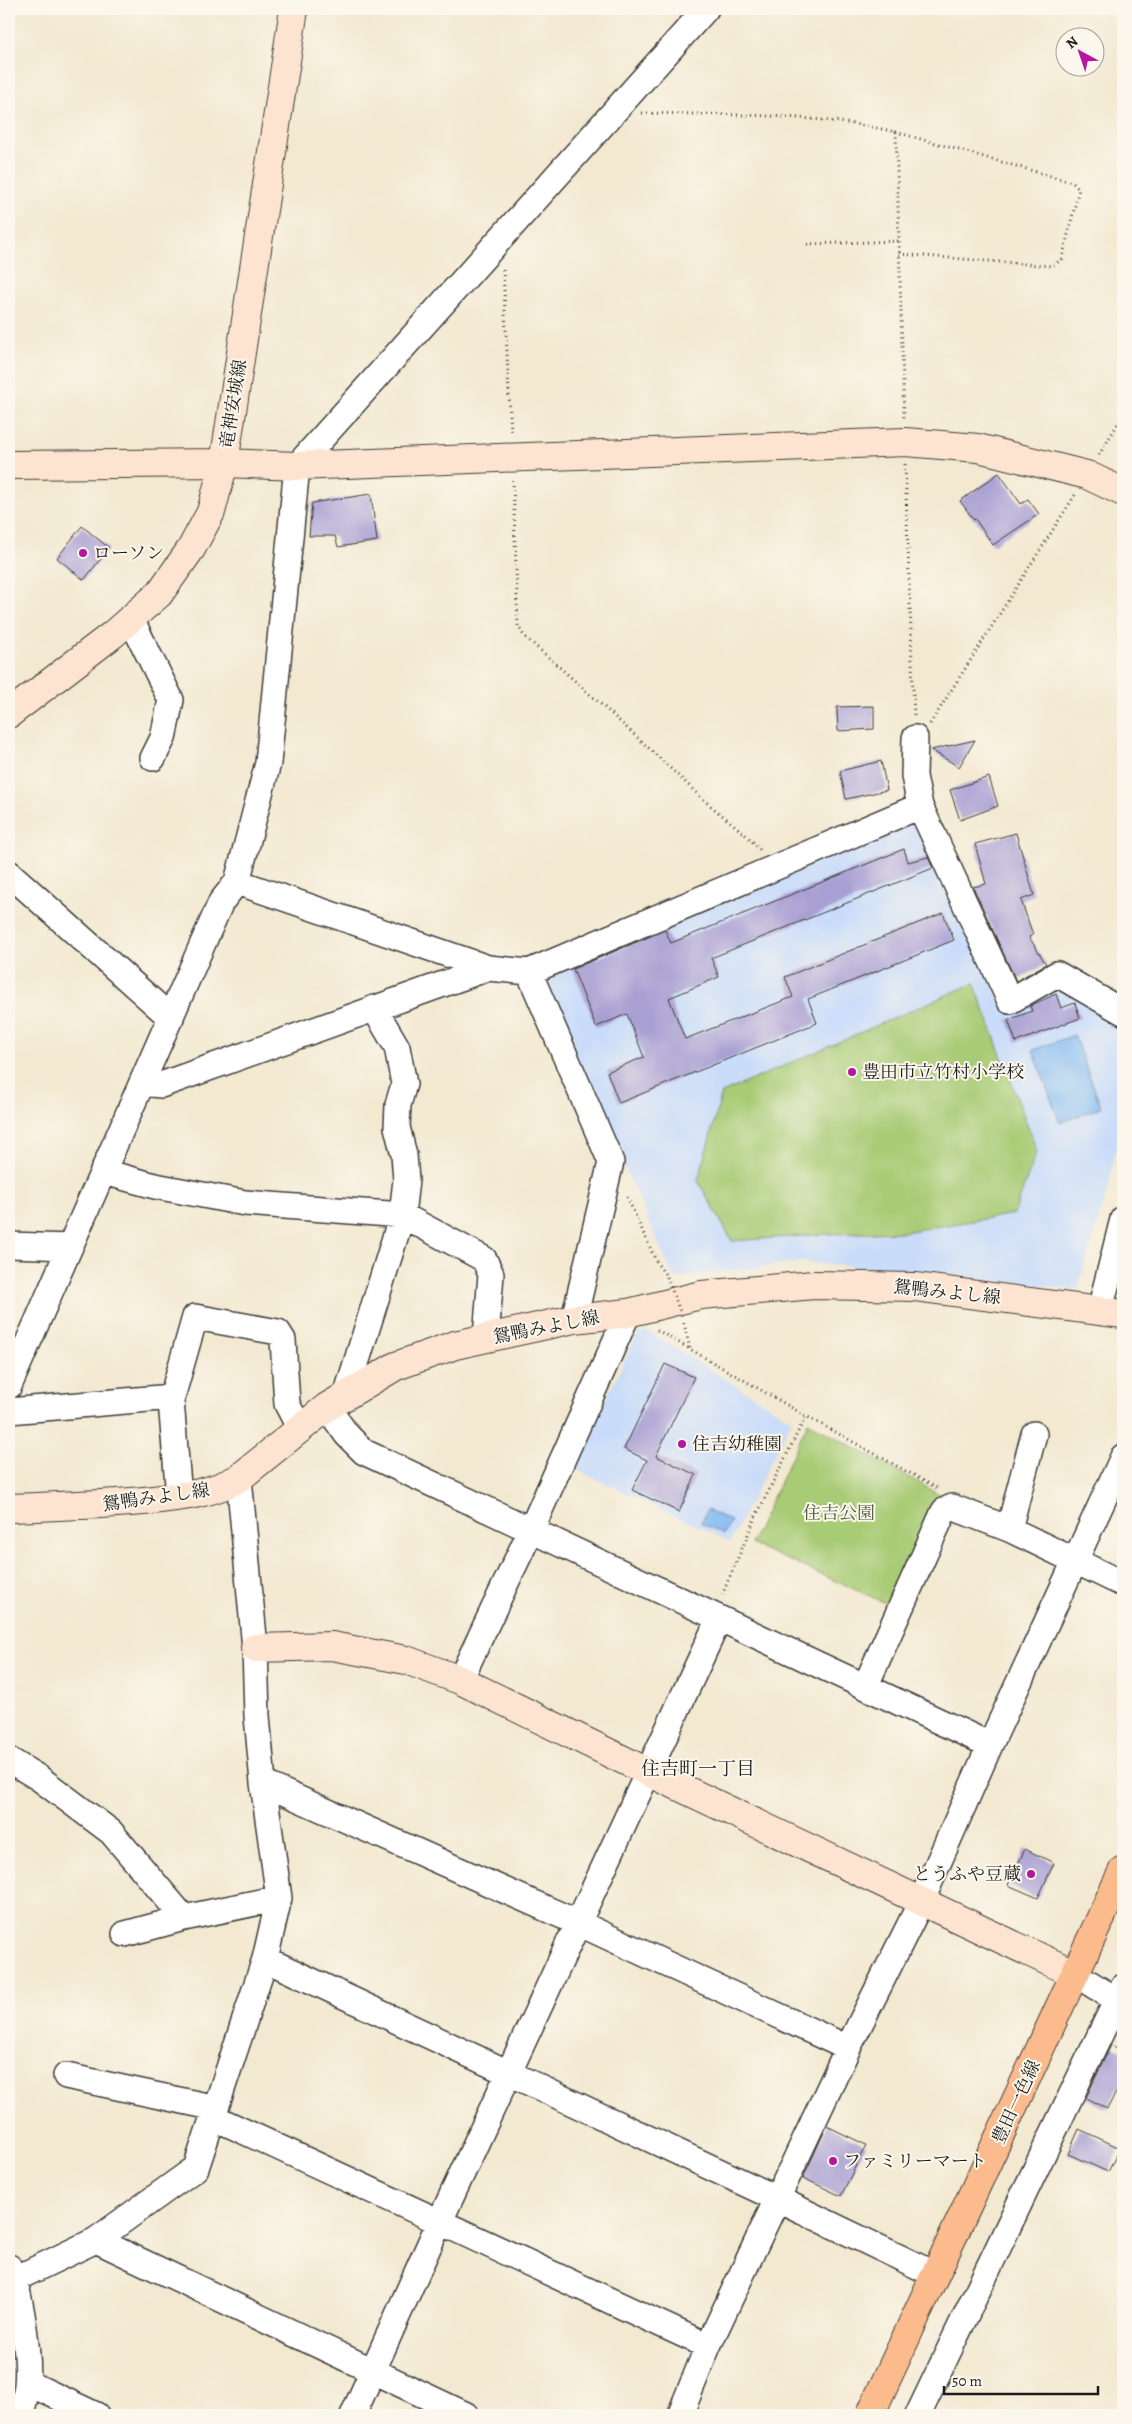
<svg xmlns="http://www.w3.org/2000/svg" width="1132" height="2424" font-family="Alegreya,'Noto Serif JP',serif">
	<rect width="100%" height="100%" fill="#fbf7ec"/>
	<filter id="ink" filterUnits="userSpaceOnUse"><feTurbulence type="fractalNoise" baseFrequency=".02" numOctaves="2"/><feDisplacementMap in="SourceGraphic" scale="10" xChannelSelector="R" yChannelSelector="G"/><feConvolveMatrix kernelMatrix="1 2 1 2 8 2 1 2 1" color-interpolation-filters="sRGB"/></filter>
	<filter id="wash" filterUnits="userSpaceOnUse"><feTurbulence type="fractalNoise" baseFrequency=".0096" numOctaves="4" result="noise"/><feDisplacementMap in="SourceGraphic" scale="20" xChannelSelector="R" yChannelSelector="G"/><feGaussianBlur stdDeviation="1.12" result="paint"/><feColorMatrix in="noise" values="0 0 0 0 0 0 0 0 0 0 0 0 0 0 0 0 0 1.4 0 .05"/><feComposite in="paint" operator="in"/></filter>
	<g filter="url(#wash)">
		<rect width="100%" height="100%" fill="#f3e8d0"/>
		<path fill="#c9dcf9" d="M916,818L1005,1012L1053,985L1123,1021V1123L1119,1133L1108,1188L1077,1290L958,1276L801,1262L674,1278L539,976Z
			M647,1331L792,1420L730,1542L573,1468L638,1333Z"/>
		<path fill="#a8cb74" stroke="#627448" d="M974,983L1037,1151L1014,1214L904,1232L830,1234L732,1241L698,1181L722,1093Z
			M808,1422L941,1495L890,1605L751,1544Z"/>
		<path fill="#84bbf3" stroke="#506c88" d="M1074,1035L1101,1107L1060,1123L1033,1050Z
			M707,1510L731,1521L724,1534L701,1523Z"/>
		<g id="blocks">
			<path fill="#a89fd3" d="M999,473L1021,504L1028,499L1039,514L993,545L975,519L974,520L960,501Z
				M371,494L377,541L338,547L335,536H309L312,503Z
				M82,526L109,548L84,580L57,558Z
				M874,706V729L838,731L837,707Z
				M975,740L959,767L931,750Z
				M881,761L887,790L846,799L840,771Z
				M989,777L998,806L960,820L950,790Z
				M1016,833L1034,895L1021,900L1033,935L1029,937L1046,964L1016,981L973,887L986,884L975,844Z
				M904,849L908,862L928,857L933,868L711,958L719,977L669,998L685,1039L793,997L785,977L943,913L954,940L808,999L817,1023L619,1103L607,1072L644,1057L627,1014L596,1027L573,969L665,930L671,943Z
				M1056,994L1061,1008L1075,1003L1080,1018L1016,1042L1008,1020L1032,1011L1030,1006Z
				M665,1364L694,1377L656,1456L696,1475L679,1512L632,1490L647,1460L624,1449Z
				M1025,1849L1054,1863L1038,1898L1008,1885Z
				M1111,2045L1123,2051V2080L1107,2109L1086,2098Z
				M827,2126L866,2145L841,2196L803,2178Z
				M1079,2129L1120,2148L1108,2172L1068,2154Z"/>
		</g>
	</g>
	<g filter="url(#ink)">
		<use href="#blocks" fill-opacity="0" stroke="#3c3b37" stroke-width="1"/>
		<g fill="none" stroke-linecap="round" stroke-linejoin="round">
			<defs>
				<path id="street" d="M131,619L171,700L163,738L153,758
					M915,738L914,776L920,806L1010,1001L1057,974L1123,1012
					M9,873L171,1018
					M237,882L488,968L529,972L920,806
					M529,972L611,1162L574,1319
					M143,1083L161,1085L488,968
					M104,1172L155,1186L245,1203L402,1215L484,1259L491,1274L486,1338
					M9,1245L70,1247
					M1100,1310L1123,1219
					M9,1386L221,902L237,882L268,763L297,466L706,9
					M346,1396L402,1215L406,1180L404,1155L397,1127L398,1105L404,1084L397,1047L374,1008
					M327,1407L347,1435L364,1452L990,1745
					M9,1411L172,1397
					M179,1497L171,1401L195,1317L278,1332L283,1340L287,1404L300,1429
					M1009,1529L1034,1434
					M460,1680L531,1530L628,1313
					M866,1685L944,1511L952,1507L1009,1529L1123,1584
					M9,1760L39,1778L111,1832L184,1918
					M263,1783L576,1922L848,2048
					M125,1934L184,1918L279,1898
					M265,1959L778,2199L936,2275
					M1075,1974L1123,2004
					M66,2076L216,2108
					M213,2117L708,2346
					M96,2240L466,2415
					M9,2267C21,2290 30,2359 27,2385C26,2395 23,2405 21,2415
					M15,2279L96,2240L196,2168L265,1959L279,1898L263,1783L257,1716L255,1648L239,1478
					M28,2383L96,2415
					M353,2415L440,2221L719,1619
					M680,2415L708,2346L848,2048L922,1900L990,1745L1123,1457
					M918,2415L1123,1987"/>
				<path id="secondary" d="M9,465L224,463L297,466L905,442L978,448L1087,475L1123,492
					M9,714L112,635L159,594L191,549L211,512L224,463L294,9
					M9,1508C54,1506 98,1505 143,1501C177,1497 209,1495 239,1478L327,1407L396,1366L455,1345L574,1319L628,1313L701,1295L814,1285L915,1287L1123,1314
					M255,1648L332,1646L406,1660L460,1680L648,1772L1075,1974"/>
				<path id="primary" d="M870,2415L1123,1870"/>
			</defs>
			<use href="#street" stroke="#3c3b37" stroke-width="28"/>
			<use href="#secondary" stroke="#3c3b37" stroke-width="30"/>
			<use href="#primary" stroke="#3c3b37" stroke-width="30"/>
			<path stroke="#3c3b37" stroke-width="3" stroke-dasharray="1 4" stroke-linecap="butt" d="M642,113C727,115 813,113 896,132
				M807,244L899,241
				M899,254L1052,266L1062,259L1079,189L1072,182L896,132L904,420
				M503,270L511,434
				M1099,455L1123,415
				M905,464L914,718
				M513,480L518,626L524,636C585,689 644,743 703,799C721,816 745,831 760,850
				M930,724L1075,495
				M627,1197L657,1263L667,1277
				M684,1323L690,1349
				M657,1330L806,1416L939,1489
				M722,1595L756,1516L806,1416"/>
			<use href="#street" stroke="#fff" stroke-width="25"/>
			<use href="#secondary" stroke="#fde4d1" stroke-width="28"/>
			<use href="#primary" stroke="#fbbb8d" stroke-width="28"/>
			<path stroke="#3c3b37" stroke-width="3" stroke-dasharray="1 4" stroke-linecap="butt" d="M667,1277L683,1319"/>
		</g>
	</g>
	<g fill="#b5179e" stroke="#fbf7ec" stroke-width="2">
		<circle cx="83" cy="553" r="5"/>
		<circle cx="852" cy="1072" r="5"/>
		<circle cx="682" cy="1444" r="5"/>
		<circle cx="1031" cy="1874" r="5"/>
		<circle cx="833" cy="2161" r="5"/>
	</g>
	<g text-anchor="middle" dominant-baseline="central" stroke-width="4" stroke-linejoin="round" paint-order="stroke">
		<g font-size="18" fill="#1c1c1c" stroke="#fbf7ec">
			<text transform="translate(233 404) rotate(-81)">竜神安城線</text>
			<text transform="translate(947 1292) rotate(6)">鴛鴨みよし線</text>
			<text transform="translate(546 1327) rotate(-11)">鴛鴨みよし線</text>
			<text transform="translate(156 1497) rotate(-8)">鴛鴨みよし線</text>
			<text transform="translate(1016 2102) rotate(-65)">豊田一色線</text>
		</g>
		<g font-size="18" fill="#1c1c1c" stroke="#fbf7ec" text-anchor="start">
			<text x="93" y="553">ローソン</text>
			<text x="862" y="1072">豊田市立竹村小学校</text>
			<text x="692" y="1444">住吉幼稚園</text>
			<text x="1021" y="1874" text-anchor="end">とうふや豆蔵</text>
			<text x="843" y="2161">ファミリーマート</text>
		</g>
		<g font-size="18" fill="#4d593b" stroke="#fbf7ec">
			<text x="839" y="1513">住吉公園</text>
		</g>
		<g font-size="19" fill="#1c1c1c" stroke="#fbf7ec">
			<text x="698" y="1769">住吉町一丁目</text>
		</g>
	</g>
	<rect width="1132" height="2424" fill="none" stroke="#fbf7ec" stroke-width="30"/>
	<g transform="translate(1080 52) rotate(320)"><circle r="24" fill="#fbf7ec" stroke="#a29f99"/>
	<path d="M0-4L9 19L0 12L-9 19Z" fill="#b5179e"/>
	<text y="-8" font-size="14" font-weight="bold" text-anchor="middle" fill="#1c1c1c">N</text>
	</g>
	<path d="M944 2386v8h154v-8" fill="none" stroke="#1c1c1c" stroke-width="2.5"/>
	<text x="952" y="2386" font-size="15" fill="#1c1c1c" stroke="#fbf7ec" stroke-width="4" paint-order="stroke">50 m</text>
</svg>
